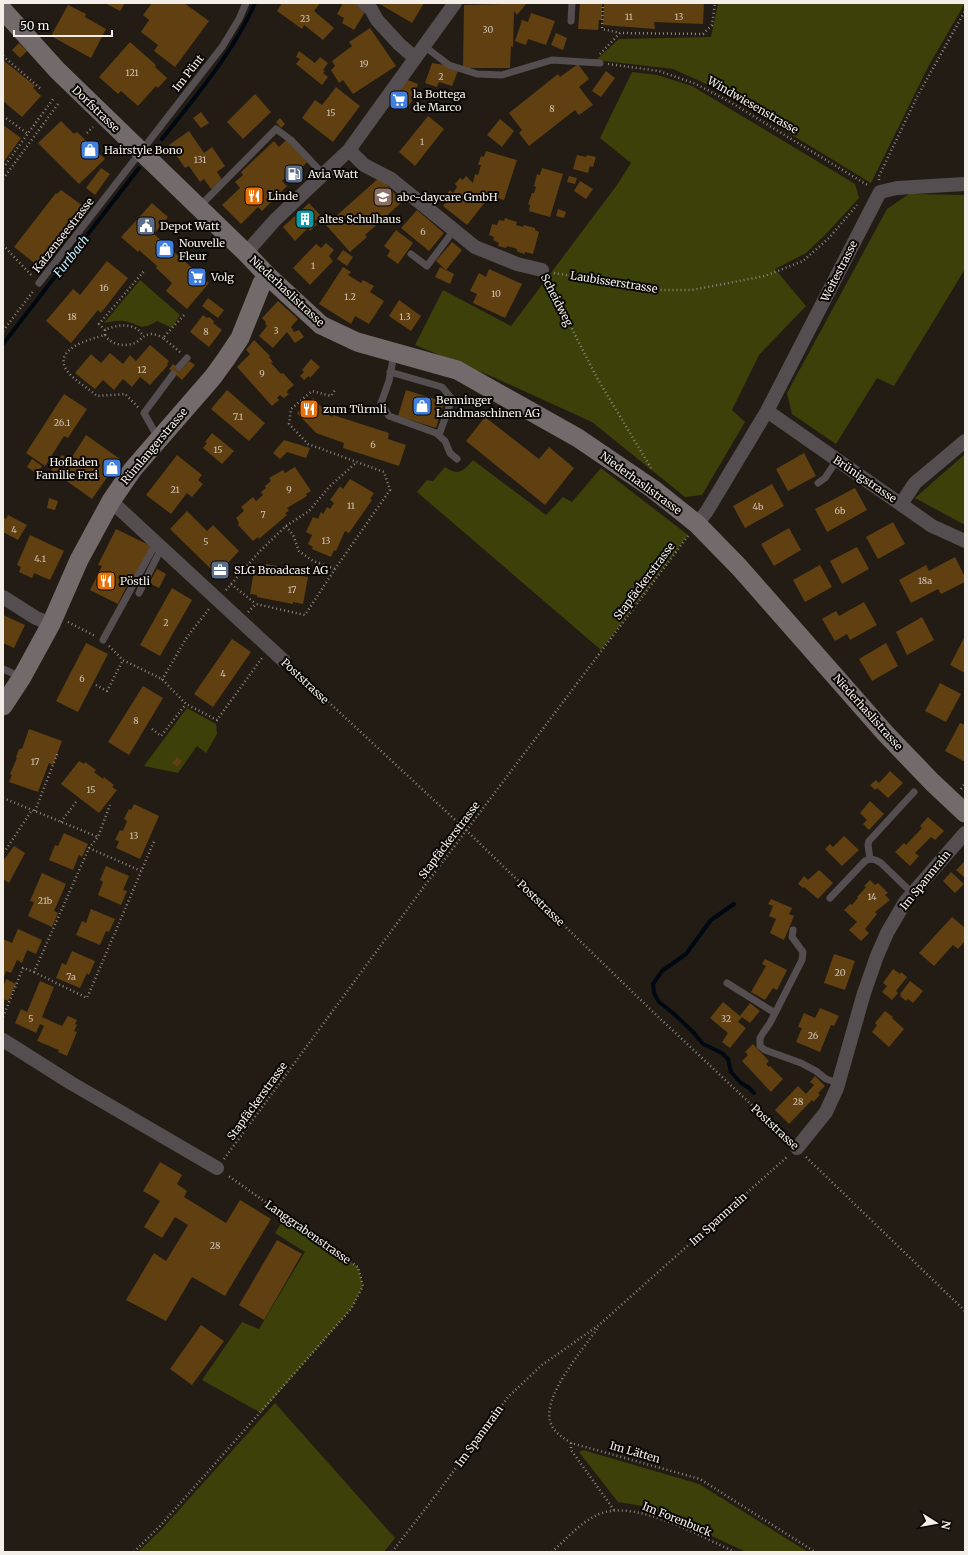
<svg xmlns="http://www.w3.org/2000/svg" width="968" height="1555" font-family="Merriweather,serif">
	<rect width="100%" height="100%" fill="#231c14"/>
	<path fill="#3d4009" d="M718,3H965L928,67L871,183L713,87L673,69L596,60L619,39L711,37Z
		M632,72L657,75L692,86L855,184L859,198L826,234L806,253L775,269L806,306L759,355L732,410L745,422L702,495L685,497L592,422L493,377L415,345L443,290L511,326L617,185L631,163L600,138Z
		M909,194L965,195V269L894,386L877,378L836,444L792,414L787,393L887,209Z
		M140,280L180,315L172,328L157,321C139,332 141,324 124,321C118,320 110,322 104,323Z
		M965,454V525L915,498Z
		M473,460L546,515L563,497L572,502L601,468L688,535L601,650L417,492L427,480L433,481L445,467C458,476 463,472 473,460Z
		M187,708L216,724L217,734L206,753L197,746L178,773L144,766Z
		M286,1216L358,1267L363,1286L351,1309L261,1413L202,1380L242,1322L259,1329L305,1252L275,1233Z
		M275,1403L395,1538L384,1552H138L161,1530Z
		M583,1450L699,1484L808,1552H746L669,1516L642,1506L618,1502L579,1452Z"/>
	<g fill="none" stroke-linecap="round" stroke-linejoin="round">
		<path stroke="#000912" stroke-width="4" d="M162,139C196,96 232,54 255,3
			M3,344L139,168
			M734,904L711,920L686,954L662,971L653,984L654,993L659,1002L673,1013L693,1032L703,1044L722,1053L728,1059L731,1072L741,1083L749,1088L754,1093"/>
	</g>
	<path fill="#603f11" d="M105,3H125L120,11Z
		M152,3H184L209,21L175,67L154,51L158,45L141,32L149,20L143,15Z
		M282,3H320L314,11L334,28L323,40L304,25L302,29L277,11Z
		M343,3H357L367,9L354,30L342,23L344,18L337,14Z
		M378,3H424L412,23Z
		M503,3H527L517,15L514,11L513,47L511,46L510,68H463L464,5L505,4Z
		M580,3H602V20H599L598,30L578,29Z
		M604,3H704L703,24L654,22L655,29L603,25Z
		M68,5L86,14L85,17L106,29L91,58L51,36Z
		M531,13L555,21L546,45L528,39L526,45L515,41L522,20L528,22Z
		M370,28L396,66L353,94L343,80L339,83L331,70L335,66L332,61L352,46L349,42Z
		M556,33L567,38L563,50L551,45Z
		M130,42L156,65L155,67L167,78L158,88L156,86L138,106L121,91L118,94L99,77Z
		M19,43L27,51L20,58L12,50Z
		M299,51L315,63L320,57L328,63L323,70L325,71L323,73L328,77L322,85L296,64L300,59L296,57Z
		M3,60L35,86L33,88L41,96L22,117L3,101Z
		M432,63L445,65L458,71L452,86L439,82L437,87L425,83Z
		M578,64L589,79L579,87L593,105L579,115L575,110L529,146L519,133L522,130L509,113L558,74L560,77Z
		M606,71L615,78L601,97L592,91Z
		M405,79L418,84L412,101L405,110L392,105L397,92L400,93Z
		M336,87L360,106L333,142L302,118L315,100L322,105Z
		M255,94L271,112L243,139L227,122Z
		M201,112L209,123L201,128L193,118Z
		M428,116L444,129L415,166L399,152Z
		M280,118L285,124L281,128L276,122Z
		M500,119L514,131L502,147L487,135Z
		M61,121L74,134L77,132L105,159L79,184L38,143Z
		M3,125L21,138L3,163Z
		M189,131L204,153L212,147L225,166L217,172L223,181L211,189L204,179L200,182L189,166L185,168L169,145Z
		M287,139L306,159L305,160L307,162L293,177L289,174L282,181L287,186L262,211L258,207L241,224L222,205L240,188L235,182L243,175L241,172L274,141L279,147Z
		M486,151L517,160L504,200L490,196L467,225L443,206L447,201L444,198L450,190L453,193L457,187L455,184L460,178L463,180L466,176L473,183L475,174L478,175L481,165H478L481,156L484,157Z
		M577,155L586,157L587,155L596,157L593,167L590,166L588,173L573,169Z
		M101,168L110,174L95,195L86,188Z
		M542,168L563,174L550,217L529,211L530,205L528,204L532,193H534L536,187L534,186L537,174L540,175Z
		M569,176L577,178L575,184L567,182Z
		M380,177L402,202L365,235L367,237L350,252L326,225Z
		M580,181L593,189L586,199L574,191Z
		M61,190L83,206L37,265L14,247L56,193L57,194Z
		M152,203L168,217L154,234L209,283L187,309L166,291L172,283L156,268L157,266L139,250L138,252L121,237Z
		M309,203L321,216L314,222L317,224L310,231L308,228L295,241L283,227Z
		M558,209L566,212L564,218L556,216Z
		M417,210L444,233L429,251L401,228Z
		M505,218L517,222L516,225L523,227L524,225L535,228V230L539,232L533,254L525,252V254L521,253L517,251V249L507,246L506,248L498,246L499,243L493,240L494,237L489,235L492,224L497,225L499,220L504,221Z
		M396,230L413,243L398,264L387,256L390,251L384,246Z
		M452,242L462,250L446,270L436,261Z
		M326,243L334,250L329,256L333,261L310,285L293,268L316,244L321,248Z
		M343,250L353,257L347,266L337,259Z
		M107,261L128,278L101,313L98,310L71,343L46,321L73,289L80,295Z
		M343,267L351,272L348,275L361,283L363,280L374,286L370,292L384,301L369,324L355,316L351,324L319,304Z
		M440,267L454,274L450,284L435,277Z
		M489,269L522,284L505,318L473,303L477,294L470,291L479,273L486,277Z
		M208,298L224,310L218,318L202,306Z
		M399,300L421,316L411,331L389,316Z
		M278,301L298,319L291,327L294,332L299,330L304,337L295,343L287,332L273,348L259,336L267,326L265,324L266,322L262,318Z
		M203,315L207,318L209,317L214,321L213,323L222,330L209,347L190,332Z
		M254,340L270,356L269,357L273,362L271,363L281,374L283,373L294,385L288,390L287,393L289,394L284,398L280,395L277,398L279,400L272,406L237,367L250,354L246,350Z
		M150,345L169,361L167,364L168,365L150,385L140,377L132,387L123,379L114,390L103,380L95,389L75,373L91,354L101,363L110,353L123,364L130,355L136,361Z
		M311,359L320,367L310,378L309,376L304,380L300,376L304,372L302,370Z
		M189,361L195,365L182,380L169,369L173,364L181,370Z
		M227,390L265,423L249,441L211,409Z
		M406,390L444,402L436,428L398,416Z
		M64,394L87,409L68,438L64,436L45,466L26,453Z
		M313,398L329,415L332,417L333,415L389,433L388,439L406,445L399,466L343,448L344,443L316,433L297,413Z
		M485,417L539,459L549,447L574,468L545,505L466,441Z
		M212,433L234,451L222,464L203,448L207,443L205,442Z
		M86,435L120,459L92,499L51,470L62,455L70,460Z
		M284,440L310,448L306,458L287,452L280,459L273,453Z
		M804,453L816,476L788,491L776,469Z
		M177,455L202,475L198,480L203,484L192,497L187,493L171,514L146,495Z
		M32,459L42,466L37,474L27,467Z
		M295,467L311,491L306,494L307,496L287,508L289,511L285,513L287,515L259,539L258,537L253,541L238,525L239,523L236,518L244,511L241,507L253,497L256,501L263,495L261,492L266,488L265,486L271,481L269,478L283,470L285,473Z
		M350,479L374,493L370,499L372,500L349,533L345,531L336,551L334,550L331,557L312,549L313,547L308,544L312,535L306,532L313,517L318,519L321,512L323,514L327,507L330,509L334,503L330,500L340,486L343,489Z
		M772,484L784,506L745,528L733,506Z
		M855,488L867,510L827,532L815,509Z
		M49,498L58,501L55,510L47,508Z
		M187,511L207,531L213,525L239,551L217,575L170,529Z
		M8,515L27,525L18,540L3,532V517L6,519Z
		M893,522L905,544L878,559L866,537Z
		M789,528L801,550L774,566L761,544Z
		M116,529L151,546L133,582L129,581L118,604L90,590L102,566L98,565Z
		M30,535L64,551L50,580L34,573L32,578L19,572L21,567L17,565Z
		M857,547L869,569L842,584L830,561Z
		M955,557L965,577V582L941,594L938,589L911,603L899,580L926,565L929,571Z
		M266,564L277,566L276,570L287,572L288,567L303,570L302,576L308,577L303,604L293,602V604L257,597V595L250,594L255,565L266,567Z
		M820,565L832,587L805,602L793,580Z
		M157,569L166,574L159,588L149,583Z
		M172,588L192,600L160,656L140,645Z
		M864,602L877,625L850,640L847,634L835,641L822,619L836,611L839,616Z
		M3,615L25,625L14,648L3,643Z
		M922,617L934,640L907,655L896,632Z
		M965,636V673L950,665Z
		M232,639L251,652L213,707L194,694Z
		M86,643L108,654L78,712L56,701Z
		M886,643L898,666L872,681L859,659Z
		M940,683L961,694L946,722L925,711Z
		M143,686L163,698L129,755L108,742Z
		M960,723L965,725V762L945,751Z
		M29,729L62,741L53,765L49,763L38,792L9,782L12,775L10,774L17,758L16,757L19,749H22Z
		M177,757L182,761L177,767L172,763Z
		M79,761L84,764L85,762L96,770L94,772L103,779L104,777L114,785L112,787L117,790L99,813L61,784Z
		M890,771L903,783L888,798L877,788L875,790L870,785L876,780L879,783Z
		M870,801L884,814L869,830L863,824L867,820L860,813Z
		M134,804L159,816L140,859L116,848L119,841L115,840L120,830L123,831L127,821L124,819L129,809L131,810Z
		M928,817L944,831L935,840L931,837L915,853L919,856L910,866L895,852L904,843L906,845L922,828L920,826Z
		M64,833L88,844L82,857L79,855L73,870L49,860L55,845L58,846Z
		M844,836L859,850L842,866L825,849L830,844L833,847Z
		M14,846L25,853L9,883L3,879V861Z
		M965,861V878L956,870Z
		M106,866L129,876L123,890L127,891L121,905L98,895L103,882L100,880Z
		M819,870L833,883L818,899L804,887L803,888L798,884L804,876L808,880Z
		M951,872L964,884L955,893L943,881Z
		M42,873L66,884L54,911L58,913L52,927L28,916L34,902L30,901Z
		M870,880L875,885L878,883L888,893L885,895L890,900L875,912L877,914L865,929L869,933L861,941L849,930L857,922L844,910L850,904L852,905L858,898L857,897L866,887L864,886Z
		M771,899L792,908L789,914L794,916L784,940L770,933L776,919L769,916L773,906L768,904Z
		M91,909L115,919L109,932L106,931L100,945L76,935L82,921L86,923Z
		M952,917L965,928V941L958,949L953,945L934,966L919,953Z
		M18,929L42,940L36,954L27,950L22,963L17,960L11,973L6,971L3,979V939L12,943Z
		M72,951L95,961L89,975L87,973L80,988L56,978L62,963L66,965Z
		M834,954L855,961L845,990L824,983Z
		M765,959L787,970L777,990L773,988L765,1000L751,992L766,966L762,964Z
		M893,969L900,974L901,972L907,977L896,991L898,993L892,1000L882,992L887,986L883,983Z
		M6,979L16,984L8,1001L3,999V987Z
		M40,981L54,987L42,1017L62,1026L68,1016L77,1020L75,1024L77,1025L74,1031L77,1032L67,1056L58,1052L59,1050L37,1041L44,1026L40,1024L36,1033L15,1023L21,1009L27,1012Z
		M910,981L923,991L913,1003L908,999L906,1001L900,996L901,995L900,994Z
		M723,1002L740,1016L750,1003L760,1011L750,1023L742,1017L738,1022L746,1028L730,1048L722,1042L728,1033L710,1018Z
		M820,1008L839,1016L834,1026L831,1025L820,1052L796,1042L802,1028L798,1027L804,1013L815,1018Z
		M885,1011L893,1017L892,1018L904,1029L889,1047L872,1032L877,1025L875,1023Z
		M753,1044L769,1061L766,1064L769,1067L770,1066L783,1079L771,1092L742,1061L748,1055L745,1052Z
		M815,1076L825,1086L818,1093L820,1095L813,1102L812,1100L789,1124L775,1110L798,1086L806,1094L814,1085L810,1082Z
		M160,1162L182,1175L177,1184L187,1191L184,1197L226,1223L240,1200L271,1219L225,1296L192,1277L166,1321L126,1300L154,1253L166,1261L188,1225L175,1217L162,1238L144,1227L160,1201L143,1191Z
		M277,1240L302,1254L264,1320L239,1305Z
		M201,1325L224,1341L192,1385L170,1369Z"/>
	<g fill="none" stroke-linecap="round" stroke-linejoin="round">
		<path stroke="#8c867f" stroke-width="2.5" stroke-dasharray="1 3" stroke-linecap="butt" d="M603,3L602,29L620,33
			M600,54L620,33L703,34L712,25L715,3
			M3,56L42,90
			M608,64L659,71L696,84L730,102L869,186
			M3,116L28,134
			M87,133L93,127
			M3,168L53,99
			M3,179L58,104
			M879,180V176L917,97L965,11
			M3,245L33,277
			M554,273L652,290H692L765,276L803,261L829,238L857,205
			M548,282L597,378L651,468
			M105,330L99,324L145,270
			M3,331L34,290
			M105,335V330C117,324 136,322 143,336
			M180,352L163,338L186,313
			M138,407L125,394L97,396C88,388 75,381 68,372C50,349 91,339 105,335C111,345 124,347 135,343C141,340 143,335 151,334C155,334 160,336 163,338
			M286,526L293,535L299,551L313,561L335,569
			M231,584L256,604
			M226,590L260,551L286,526L309,511L330,486L357,462
			M248,612L256,604L305,615L335,569L390,490L384,472L308,444L289,424L291,409L312,391L331,396L335,390
			M68,622L95,636
			M109,646L123,660L162,679L186,704L217,720L262,658
			M293,669L466,830L651,1010L788,1139
			M162,680L187,637L209,609
			M96,685L107,691L123,660
			M152,729L161,736L186,704
			M961,789L965,783
			M3,798L98,837
			M35,811L58,752
			M61,822L76,802
			M89,848L141,871
			M3,852L5,851L32,810
			M34,972L87,998L155,839
			M3,1017L23,968L34,972L89,848L98,837L110,805
			M806,1157L965,1311
			M224,1159L423,888L688,536
			M597,1329C583,1349 543,1396 550,1421C553,1432 562,1437 571,1443L700,1479L815,1552
			M571,1443V1450L614,1510
			M134,1552L161,1525L351,1309L363,1286L358,1267L227,1175
			M392,1552L436,1495L508,1397L542,1365L599,1325L788,1156
			M552,1552C566,1539 580,1523 597,1515C633,1497 701,1537 735,1552"/>
		<path stroke="#544e50" stroke-width="7" d="M571,21L572,3
			M424,46L449,65L477,74L502,75L552,60L600,63
			M199,207L276,129L291,140L323,174
			M411,254L427,266L454,230
			M39,283L222,47L239,19L246,3
			M394,354L389,381L381,403L389,416L436,433L445,441L450,453L457,459
			M179,367L187,358
			M390,372L442,387L452,399L439,435
			M158,438L144,413L173,374
			M818,483L825,478L837,460
			M139,593L162,547
			M103,640L156,543
			M3,669L21,677
			M870,859L868,845L869,841L914,792
			M830,898L865,861C871,858 875,859 881,863L912,893
			M793,930L792,937L803,952L802,960L770,1023L763,1033L760,1038V1046L765,1050L801,1063L816,1071L826,1079L838,1083
			M727,983L775,1013"/>
		<path stroke="#544e50" stroke-width="14" d="M364,3L371,9L377,20L399,44L415,58
			M349,150L364,165L391,179L475,247L517,264L542,270
			M246,253L275,220L349,150L455,3
			M767,411L932,526L965,541
			M111,501L284,661
			M901,504L915,483L965,441
			M697,524L707,511L767,411L880,192L897,188L965,184
			M3,597L36,618L51,624
			M3,1040L71,1083L217,1168
			M797,1148L826,1112L837,1088L864,993L877,956L887,933L905,902L965,833"/>
		<path stroke="#736a6c" stroke-width="19" d="M3,10L57,70L246,253L269,277L321,325L357,342L457,370L578,438L653,489L697,524L739,567L885,733L932,782L965,813
			M3,706L22,677L51,624L79,560L111,501L133,469L213,377L226,359L240,338L262,283L269,277"/>
	</g>
	<defs>
		<symbol id="supermarket-square" viewBox="-11 -11 22 22"><rect x="-9" y="-9" width="18" height="18" rx="4" fill="#3f7fe0" stroke="#0a0705"/><path d="M-6-5.5h2.5l.6 2H6L4.5 2H-2.5L-4.4-4H-6ZM-1.5 3.2a1.3 1.3 0 1 0 .1 0ZM3 3.2a1.3 1.3 0 1 0 .1 0Z" fill="#fff"/></symbol>
		<symbol id="shop-square" viewBox="-11 -11 22 22"><rect x="-9" y="-9" width="18" height="18" rx="4" fill="#3f7fe0" stroke="#0a0705"/><path d="M-5-2.5h2.3a2.7 3.5 0 0 1 5.4 0H5L5.5 6h-11ZM-1.5-2.5h3a1.5 2.3 0 0 0-3 0Z" fill="#fff"/></symbol>
		<symbol id="fuel-square" viewBox="-11 -11 22 22"><rect x="-9" y="-9" width="18" height="18" rx="4" fill="#5c6f8a" stroke="#0a0705"/><path d="M-5.5-6h7V0h2V4h1.3V-2.5L3-4.5l.8-.8L6-3V5H2.5V1h-1V6h-7ZM-4.2-4.7v3.2H.2V-4.7Z" fill="#fff"/></symbol>
		<symbol id="restaurant-square" viewBox="-11 -11 22 22"><rect x="-9" y="-9" width="18" height="18" rx="4" fill="#e8710a" stroke="#0a0705"/><path d="M-5-6h1v4h1v-4h1v4h1v-4h1v5L-1.5 .5V6h-2V.5L-5-1ZM5-6V6H3V1.5H1.5Q1.5-4 5-6Z" fill="#fff"/></symbol>
		<symbol id="school-square" viewBox="-11 -11 22 22"><rect x="-9" y="-9" width="18" height="18" rx="4" fill="#8d6e63" stroke="#0a0705"/><path d="M0-5L7-2L0 1L-7-2ZM-4 1L0 2.5L4 1V4Q0 6-4 4Z" fill="#fff"/></symbol>
		<symbol id="building-square" viewBox="-11 -11 22 22"><rect x="-9" y="-9" width="18" height="18" rx="4" fill="#0f9aa8" stroke="#0a0705"/><path d="M-4-6H4V6H1V3H-1V6H-4ZM-2.5-4.3h1.7v1.8h-1.7ZM.8-4.3h1.7v1.8H.8ZM-2.5-1h1.7V.8h-1.7ZM.8-1h1.7V.8H.8Z" fill="#fff"/></symbol>
		<symbol id="civic-square" viewBox="-11 -11 22 22"><rect x="-9" y="-9" width="18" height="18" rx="4" fill="#5c6f8a" stroke="#0a0705"/><path d="M-.6-6.5H3V-4.5H.6V-3L4-1V1h2V6H-6V1h2V-1L-.6-3ZM-1.2 2.5V6h2.4V2.5Z" fill="#fff"/></symbol>
		<symbol id="office-square" viewBox="-11 -11 22 22"><rect x="-9" y="-9" width="18" height="18" rx="4" fill="#5c6f8a" stroke="#0a0705"/><path d="M-6-3h4V-5.5h4V-3h4V5H-6ZM-1-4.5V-3h2v-1.5ZM-6 0V1H6V0Z" fill="#fff"/></symbol>
	</defs>
	<g fill-rule="evenodd">
		<use href="#supermarket-square" x="388" y="89" width="22" height="22"/>
		<use href="#shop-square" x="79" y="139" width="22" height="22"/>
		<use href="#fuel-square" x="283" y="163" width="22" height="22"/>
		<use href="#restaurant-square" x="243" y="185" width="22" height="22"/>
		<use href="#school-square" x="372" y="186" width="22" height="22"/>
		<use href="#building-square" x="294" y="208" width="22" height="22"/>
		<use href="#civic-square" x="135" y="215" width="22" height="22"/>
		<use href="#shop-square" x="154" y="238" width="22" height="22"/>
		<use href="#supermarket-square" x="186" y="266" width="22" height="22"/>
		<use href="#shop-square" x="411" y="395" width="22" height="22"/>
		<use href="#restaurant-square" x="298" y="398" width="22" height="22"/>
		<use href="#shop-square" x="101" y="457" width="22" height="22"/>
		<use href="#office-square" x="209" y="559" width="22" height="22"/>
		<use href="#restaurant-square" x="95" y="570" width="22" height="22"/>
	</g>
	<g text-anchor="middle" dominant-baseline="central" stroke-width="4" stroke-linejoin="round" paint-order="stroke">
		<g font-size="9" fill="#cec2b2">
			<text x="629" y="16">11</text>
			<text x="679" y="16">13</text>
			<text x="305" y="18">23</text>
			<text x="488" y="29">30</text>
			<text x="364" y="63">19</text>
			<text x="132" y="72">121</text>
			<text x="441" y="76">2</text>
			<text x="552" y="108">8</text>
			<text x="331" y="112">15</text>
			<text x="422" y="141">1</text>
			<text x="200" y="159">131</text>
			<text x="423" y="231">6</text>
			<text x="313" y="265">1</text>
			<text x="104" y="287">16</text>
			<text x="496" y="293">10</text>
			<text x="350" y="296">1.2</text>
			<text x="72" y="316">18</text>
			<text x="405" y="316">1.3</text>
			<text x="276" y="330">3</text>
			<text x="206" y="331">8</text>
			<text x="142" y="369">12</text>
			<text x="262" y="373">9</text>
			<text x="238" y="416">7.1</text>
			<text x="62" y="422">26.1</text>
			<text x="373" y="444">6</text>
			<text x="218" y="449">15</text>
			<text x="175" y="489">21</text>
			<text x="289" y="489">9</text>
			<text x="351" y="505">11</text>
			<text x="758" y="506">4b</text>
			<text x="840" y="510">6b</text>
			<text x="263" y="514">7</text>
			<text x="14" y="529">4</text>
			<text x="326" y="540">13</text>
			<text x="206" y="541">5</text>
			<text x="40" y="558">4.1</text>
			<text x="925" y="580">18a</text>
			<text x="292" y="589">17</text>
			<text x="166" y="622">2</text>
			<text x="223" y="673">4</text>
			<text x="82" y="678">6</text>
			<text x="136" y="720">8</text>
			<text x="35" y="761">17</text>
			<text x="91" y="789">15</text>
			<text x="134" y="835">13</text>
			<text x="872" y="896">14</text>
			<text x="45" y="900">21b</text>
			<text x="840" y="972">20</text>
			<text x="71" y="976">7a</text>
			<text x="31" y="1018">5</text>
			<text x="726" y="1018">32</text>
			<text x="813" y="1035">26</text>
			<text x="798" y="1101">28</text>
			<text x="215" y="1245">28</text>
		</g>
		<g font-size="11" fill="#f3eee8" stroke="#0a0705">
			<text transform="translate(188 73) rotate(-52)">Im Pünt</text>
			<text transform="translate(753 105) rotate(30)">Windwiesenstrasse</text>
			<text transform="translate(96 109) rotate(44)">Dorfstrasse</text>
			<text transform="translate(63 235) rotate(-52)">Katzenseestrasse</text>
			<text transform="translate(839 271) rotate(-63)">Weitestrasse</text>
			<text transform="translate(614 282) rotate(9)">Laubisserstrasse</text>
			<text transform="translate(287 291) rotate(43)">Niederhaslistrasse</text>
			<text transform="translate(557 300) rotate(63)">Scheidweg</text>
			<text transform="translate(154 446) rotate(-50)">Rümlangerstrasse</text>
			<text transform="translate(865 479) rotate(34)">Brünigstrasse</text>
			<text transform="translate(641 483) rotate(36)">Niederhaslistrasse</text>
			<text transform="translate(644 581) rotate(-53)">Stapfäckerstrasse</text>
			<text transform="translate(305 681) rotate(43)">Poststrasse</text>
			<text transform="translate(868 712) rotate(48)">Niederhaslistrasse</text>
			<text transform="translate(449 840) rotate(-53)">Stapfäckerstrasse</text>
			<text transform="translate(925 880) rotate(-51)">Im Spannrain</text>
			<text transform="translate(541 903) rotate(44)">Poststrasse</text>
			<text transform="translate(257 1101) rotate(-54)">Stapfäckerstrasse</text>
			<text transform="translate(775 1127) rotate(43)">Poststrasse</text>
			<text transform="translate(718 1219) rotate(-42)">Im Spannrain</text>
			<text transform="translate(308 1232) rotate(35)">Langgrabenstrasse</text>
			<text transform="translate(479 1436) rotate(-54)">Im Spannrain</text>
			<text transform="translate(635 1452) rotate(16)">Im Lätten</text>
			<text transform="translate(677 1519) rotate(22)">Im Forenbuck</text>
		</g>
		<g font-size="11" fill="#f3eee8" stroke="#0a0705" text-anchor="start">
			<text x="413" y="94">la Bottega<tspan x="413" dy="13">de Marco</tspan></text>
			<text x="104" y="150">Hairstyle Bono</text>
			<text x="308" y="174">Avia Watt</text>
			<text x="268" y="196">Linde</text>
			<text x="397" y="197">abc-daycare GmbH</text>
			<text x="319" y="219">altes Schulhaus</text>
			<text x="160" y="226">Depot Watt</text>
			<text x="179" y="243">Nouvelle<tspan x="179" dy="13">Fleur</tspan></text>
			<text x="211" y="277">Volg</text>
			<text x="436" y="400">Benninger<tspan x="436" dy="13">Landmaschinen AG</tspan></text>
			<text x="323" y="409">zum Türmli</text>
			<text x="98" y="462" text-anchor="end">Hofladen<tspan x="98" dy="13">Familie Frei</tspan></text>
			<text x="234" y="570">SLG Broadcast AG</text>
			<text x="120" y="581">Pöstli</text>
		</g>
		<g font-size="12" font-style="italic" fill="#c3ebfe" stroke="#0a0705">
			<text transform="translate(71 256) rotate(-52)">Furtbach</text>
		</g>
	</g>
	<rect width="968" height="1555" fill="none" stroke="#f3eee8" stroke-width="8"/>
	<g transform="translate(936 1523) rotate(101)" stroke="#0a0705" stroke-width="3" paint-order="stroke">
	<path d="M0-3L7 15L0 10L-7 15Z" fill="#f3eee8"/>
	<text y="-6" font-size="11" font-weight="bold" text-anchor="middle" fill="#f3eee8">N</text>
	</g>
	<path d="M14 30v6h98v-6" fill="none" stroke="#f3eee8" stroke-width="2"/>
	<text x="20" y="30" font-size="12" fill="#f3eee8" stroke="#0a0705" stroke-width="3" paint-order="stroke">50 m</text>
</svg>
